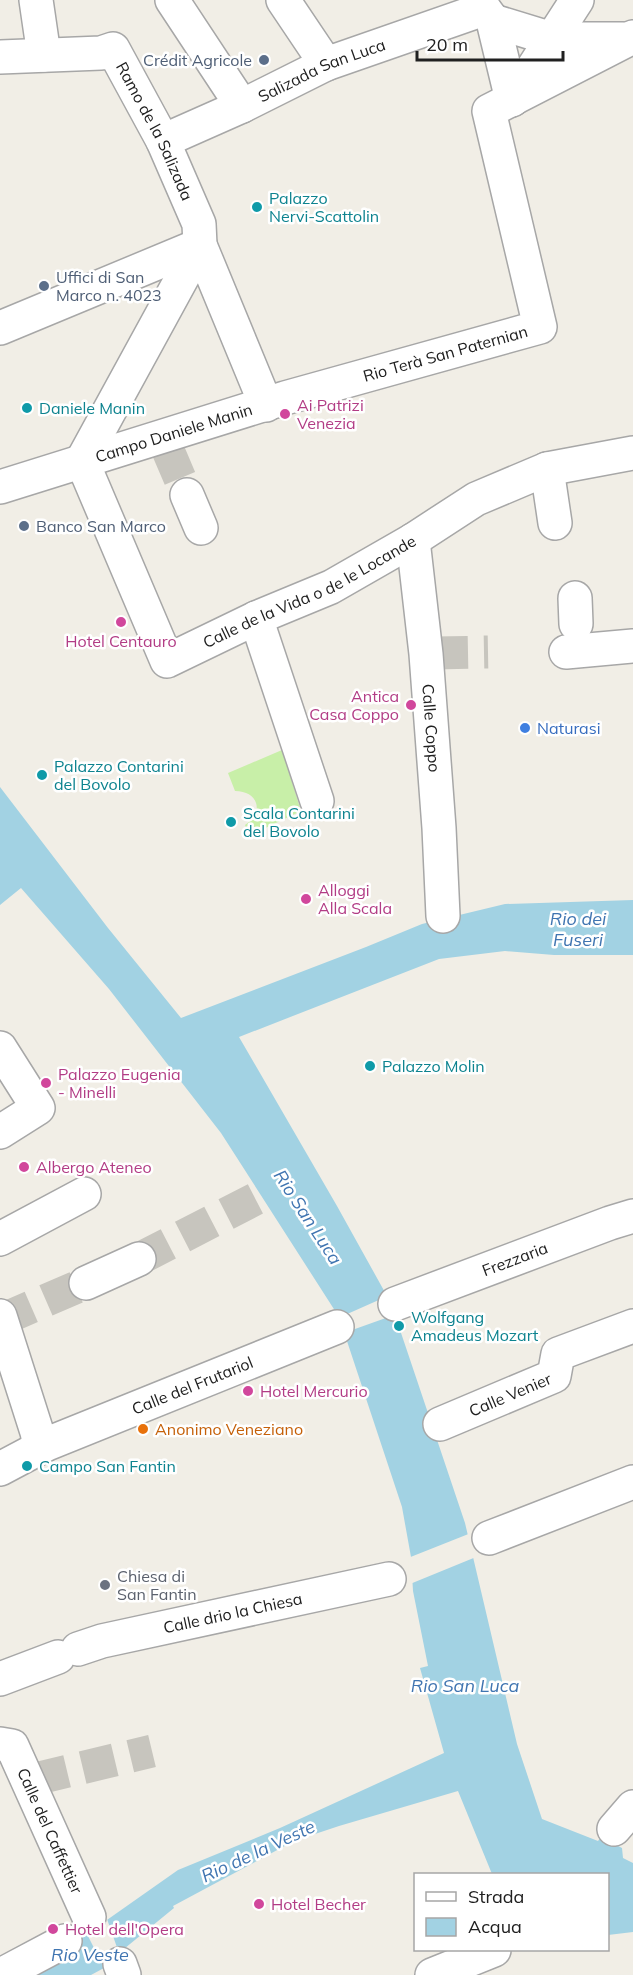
<svg xmlns="http://www.w3.org/2000/svg" width="633" height="1975" font-family="Mulish,sans-serif">
	<rect width="100%" height="100%" fill="#f1eee6"/>
	<path fill="#c8efa8" d="M282,750L301,811L249,836L245,825C265,812 258,791 235,791L228,773Z"/>
	<path fill="#a2d2e3" d="M0,787L108,928L181,1018L366,947L422,924L505,904L633,900V955H554L505,951L439,959L239,1037L337,1206L387,1296L395,1315L465,1523L517,1744L542,1819L598,1841L601,1837L622,1848L623,1858L633,1863V1932L608,1935V1874H492L458,1791L339,1826L294,1841L173,1906L174,1908L119,1953L104,1968L91,1975H19L87,1934L178,1870L280,1828L444,1753L420,1668L428,1666L413,1591L411,1557L402,1507L339,1317L221,1133L109,989L21,888L0,905Z"/>
	<path fill="#f1eee6" d="M390,1295L397,1314L341,1334L336,1319Z
		M471,1533L476,1557L410,1584L408,1558Z
		M107,1919L120,1956L110,1966L104,1968L87,1934L69,1946L67,1943L99,1921Z"/>
	<g fill="none" stroke-linecap="round" stroke-linejoin="round">
		<path stroke="#c7c5be" stroke-width="33" stroke-dasharray="33 16" stroke-linecap="butt" d="M167,448L187,495
			M435,653L488,652
			M139,1259L261,1196
			M1,1320L86,1283
			M35,1779L152,1751"/>
		<defs>
			<g id="minor">
				<path d="M36,0L44,55"/>
				<path d="M172,0L242,106"/>
				<path d="M283,0L326,64"/>
				<path d="M482,6L493,21L512,100"/>
				<path d="M493,21L552,39H623"/>
				<path id="s1" d="M0,57L101,53L113,49L163,141L199,224L200,245L266,405"/>
				<path d="M513,99L577,0"/>
				<path id="s2" d="M163,141L242,106L326,64L484,9"/>
				<path id="s3" d="M200,245L82,461L167,661L256,618L331,587L413,540L476,499L547,469L633,453"/>
				<path d="M0,328L200,245"/>
				<path d="M547,469L555,523"/>
				<path id="s4" d="M0,487L285,398L540,327L489,111L633,37"/>
				<path d="M187,495L201,528"/>
				<path id="s5" d="M413,540L426,654L439,828L443,916"/>
				<path d="M575,598L576,624"/>
				<path d="M256,618L317,801"/>
				<path d="M566,652L633,646"/>
				<path d="M0,1048L38,1108L0,1132"/>
				<path d="M0,1239L84,1194"/>
				<path d="M86,1283L139,1259"/>
				<path id="s6" d="M395,1304L610,1223L633,1216"/>
				<path d="M0,1316L37,1432L40,1447"/>
				<path id="s7" d="M440,1424L554,1376L558,1354L633,1326"/>
				<path id="s8" d="M0,1469L47,1444L337,1327"/>
				<path d="M489,1538L633,1482"/>
				<path id="s9" d="M78,1649L102,1641L389,1579"/>
				<path d="M0,1679L58,1657"/>
				<path id="s10" d="M0,1744L12,1746L89,1917"/>
				<path d="M614,1829L633,1807"/>
				<path d="M120,1964L124,1975"/>
				<path d="M1,1975L65,1941"/>
				<path d="M432,1975L494,1950"/>
			</g>
		</defs>
		<use href="#minor" stroke="#a7a7a7" stroke-width="36"/>
		<use href="#minor" stroke="#fff" stroke-width="33"/>
	</g>
	<g fill="#5c6f8a" stroke="#fff" stroke-width="2">
		<circle cx="264" cy="60" r="6"/>
		<circle cx="44" cy="286" r="6"/>
		<circle cx="24" cy="526" r="6"/>
	</g>
	<g fill="#0f9aa8" stroke="#fff" stroke-width="2">
		<circle cx="257" cy="207" r="6"/>
		<circle cx="27" cy="408" r="6"/>
		<circle cx="42" cy="775" r="6"/>
		<circle cx="231" cy="822" r="6"/>
		<circle cx="370" cy="1066" r="6"/>
		<circle cx="399" cy="1326" r="6"/>
		<circle cx="27" cy="1466" r="6"/>
	</g>
	<g fill="#d1479c" stroke="#fff" stroke-width="2">
		<circle cx="285" cy="414" r="6"/>
		<circle cx="121" cy="622" r="6"/>
		<circle cx="411" cy="705" r="6"/>
		<circle cx="306" cy="899" r="6"/>
		<circle cx="46" cy="1083" r="6"/>
		<circle cx="24" cy="1167" r="6"/>
		<circle cx="248" cy="1391" r="6"/>
		<circle cx="259" cy="1904" r="6"/>
		<circle cx="53" cy="1929" r="6"/>
	</g>
	<circle fill="#3f7fe0" stroke="#fff" stroke-width="2" cx="525" cy="728" r="6"/>
	<circle fill="#e8710a" stroke="#fff" stroke-width="2" cx="143" cy="1429" r="6"/>
	<circle fill="#6b7280" stroke="#fff" stroke-width="2" cx="105" cy="1585" r="6"/>
	<g text-anchor="middle" dominant-baseline="central" stroke-width="5" stroke-linejoin="round" paint-order="stroke">
		<g font-size="16" fill="#4e5e75" stroke="#fff" text-anchor="start">
			<text x="252" y="60" text-anchor="end">Crédit Agricole</text>
			<text x="56" y="277">Uffici di San<tspan x="56" dy="18">Marco n. 4023</tspan></text>
			<text x="36" y="526">Banco San Marco</text>
		</g>
		<g font-size="16" fill="#202020" stroke="#fff">
			<text stroke="none"><textPath href="#s2" startOffset="174">Salizada San Luca</textPath></text>
			<text stroke="none"><textPath href="#s1" startOffset="206">Ramo de la Salizada</textPath></text>
			<text stroke="none"><textPath href="#s4" startOffset="465">Rio Terà San Paternian</textPath></text>
			<text stroke="none"><textPath href="#s4" startOffset="182">Campo Daniele Manin</textPath></text>
			<text stroke="none"><textPath href="#s3" startOffset="622">Calle de la Vida o de le Locande</textPath></text>
			<text stroke="none"><textPath href="#s5" startOffset="189">Calle Coppo</textPath></text>
			<text stroke="none"><textPath href="#s6" startOffset="128">Frezzaria</textPath></text>
			<text stroke="none"><textPath href="#s8" startOffset="210">Calle del Frutariol</textPath></text>
			<text stroke="none"><textPath href="#s7" startOffset="76">Calle Venier</textPath></text>
			<text stroke="none"><textPath href="#s9" startOffset="159">Calle drio la Chiesa</textPath></text>
			<text stroke="none"><textPath href="#s10" startOffset="105">Calle del Caffettier</textPath></text>
		</g>
		<g font-size="16" fill="#0d838f" stroke="#fff" text-anchor="start">
			<text x="269" y="198">Palazzo<tspan x="269" dy="18">Nervi-Scattolin</tspan></text>
			<text x="39" y="408">Daniele Manin</text>
			<text x="54" y="766">Palazzo Contarini<tspan x="54" dy="18">del Bovolo</tspan></text>
			<text x="243" y="813">Scala Contarini<tspan x="243" dy="18">del Bovolo</tspan></text>
			<text x="382" y="1066">Palazzo Molin</text>
			<text x="411" y="1317">Wolfgang<tspan x="411" dy="18">Amadeus Mozart</tspan></text>
			<text x="39" y="1466">Campo San Fantin</text>
		</g>
		<g font-size="16" fill="#b23c85" stroke="#fff" text-anchor="start">
			<text x="297" y="405">Ai Patrizi<tspan x="297" dy="18">Venezia</tspan></text>
			<text x="121" y="641" text-anchor="middle">Hotel Centauro</text>
			<text x="399" y="696" text-anchor="end">Antica<tspan x="399" dy="18">Casa Coppo</tspan></text>
			<text x="318" y="890">Alloggi<tspan x="318" dy="18">Alla Scala</tspan></text>
			<text x="58" y="1074">Palazzo Eugenia<tspan x="58" dy="18">- Minelli</tspan></text>
			<text x="36" y="1167">Albergo Ateneo</text>
			<text x="260" y="1391">Hotel Mercurio</text>
			<text x="271" y="1904">Hotel Becher</text>
			<text x="65" y="1929">Hotel dell'Opera</text>
		</g>
		<g font-size="16" fill="#366cbe" stroke="#fff" text-anchor="start">
			<text x="537" y="728">Naturasi</text>
		</g>
		<g font-size="16" fill="#c56008" stroke="#fff" text-anchor="start">
			<text x="155" y="1429">Anonimo Veneziano</text>
		</g>
		<g font-size="16" fill="#5b616d" stroke="#fff" text-anchor="start">
			<text x="117" y="1576">Chiesa di<tspan x="117" dy="18">San Fantin</tspan></text>
		</g>
		<g font-size="18" font-style="italic" fill="#4075b1" stroke="#fff">
			<text x="578" y="918">Rio dei<tspan x="578" dy="21">Fuseri</tspan></text>
			<text transform="translate(308 1217) rotate(57)">Rio San Luca</text>
			<text x="465" y="1685">Rio San Luca</text>
			<text transform="translate(258 1851) rotate(-25)">Rio de la Veste</text>
			<text x="90" y="1954">Rio Veste</text>
		</g>
	</g>
	<rect x="414" y="1873" width="195" height="78" fill="#ffffff" stroke="#a6a6a6" stroke-width="1.5"/>
	<rect x="426" y="1892" width="30" height="9" fill="#ffffff" stroke="#a6a6a6" stroke-width="1.5"/>
	<text x="468" y="1903" font-size="18" fill="#202020">Strada</text>
	<rect x="426" y="1918" width="30" height="18" fill="#a2d2e3" stroke="#a6a6a6" stroke-width="1.5"/>
	<text x="468" y="1933" font-size="18" fill="#202020">Acqua</text>
	<path d="M417 51v9h146v-9" fill="none" stroke="#202020" stroke-width="3"/>
	<text x="426" y="51" font-size="18" fill="#202020" stroke="#ffffff" stroke-width="4.5" paint-order="stroke">20 m</text>
</svg>
